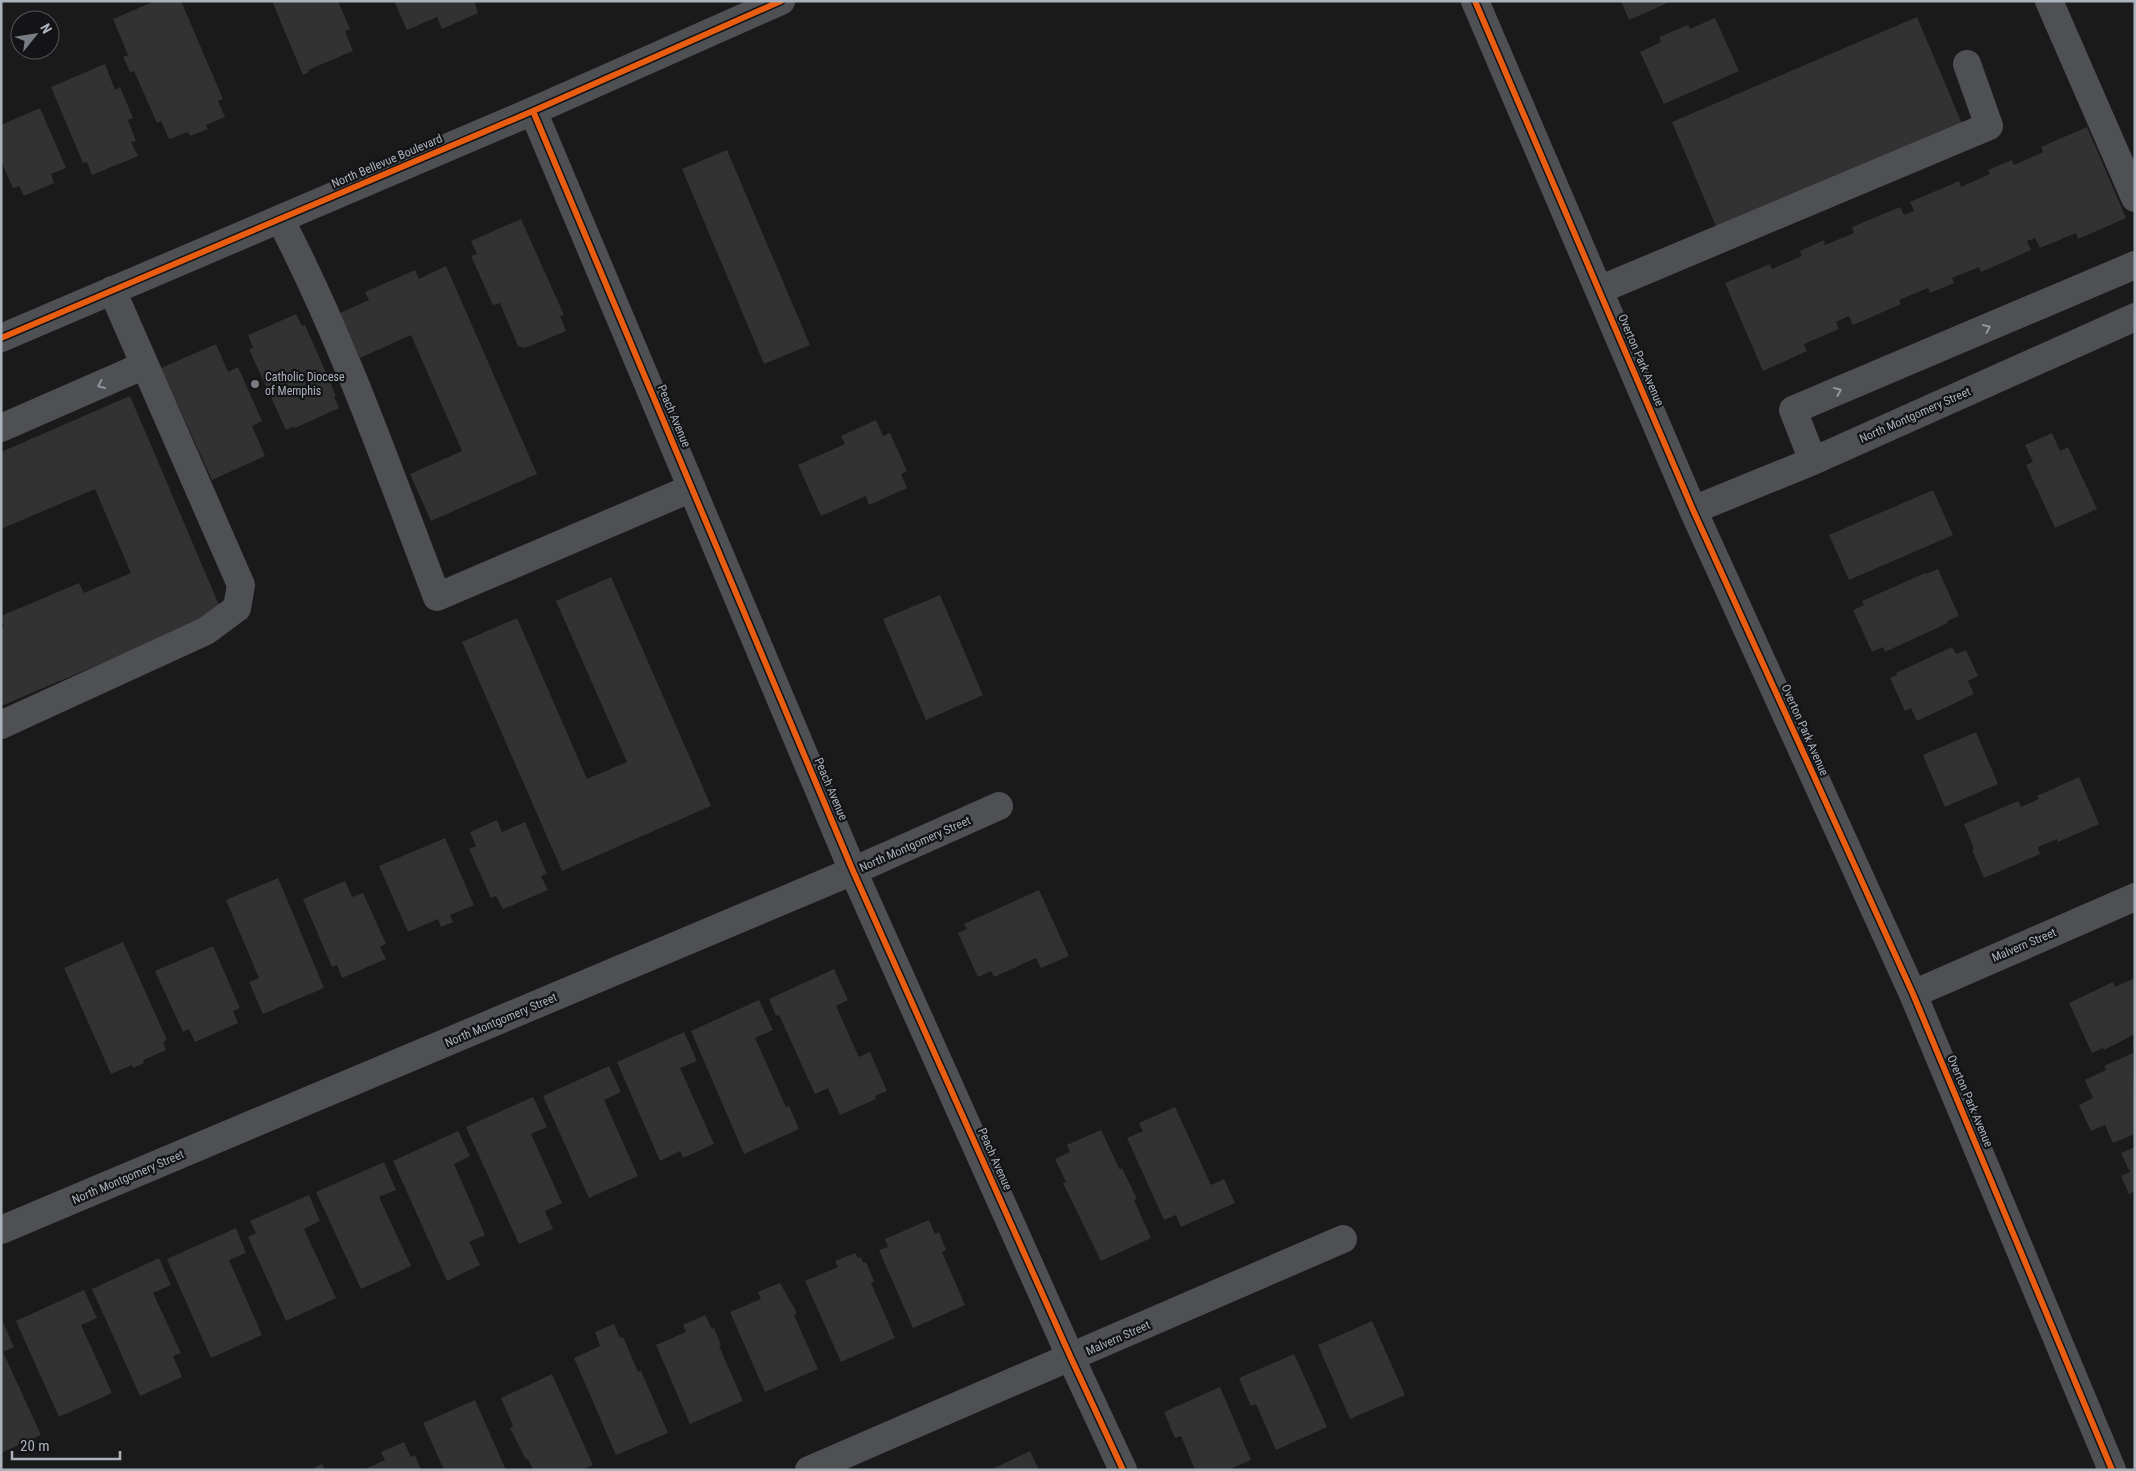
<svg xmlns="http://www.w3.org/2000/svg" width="2136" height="1471" font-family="'Roboto Condensed',sans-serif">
	<rect width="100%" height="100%" fill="#1a1a1b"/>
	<path fill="#323233" d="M155,1H181L223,99L218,101L225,117L206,125L208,129L190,136L188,132L169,139L161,121L157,123L134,71L130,72L123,57L128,55L113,19Z
		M272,1H338L350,29L345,31L353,51L308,70L309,72L303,75Z
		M394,1H474L478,13L442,29L437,17L407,30Z
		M1621,1H1672L1629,20Z
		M1917,17L1963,126L1718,231L1672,122Z
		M1715,18L1739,71L1664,104L1640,52L1661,42L1659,37L1688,25L1690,29Z
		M105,64L115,90L120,87L133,118L128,120L136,141L131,142L138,156L92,175L87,162L83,163L51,87Z
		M40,108L66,168L51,174L54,183L24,196L19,186L13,188L1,161V125Z
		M2087,127L2126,218L2078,239L2076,233L2040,248L2035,238L2027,241L2031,250L1981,272L1979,267L1952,278L1954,283L1930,293L1928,288L1899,300L1901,304L1853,325L1849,316L1836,322L1839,329L1804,344L1807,351L1763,371L1725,283L1770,264L1772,269L1802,256L1800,251L1824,240L1825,245L1854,233L1852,227L1900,207L1904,215L1914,211L1910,202L1959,181L1961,187L1990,174L1988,170L2012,160L2014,165L2043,152L2041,147Z
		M727,150L810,345L764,364L682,169Z
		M521,219L564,315L560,316L566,331L525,348L518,346L500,303L493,305L471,256L477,254L471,241Z
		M446,266L537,474L431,521L410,474L462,451L411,335L360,358L340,313L369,300L365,292L415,270L419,279Z
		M296,314L302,326L305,325L336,396L334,397L339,408L295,428L294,426L286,430L249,349L253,348L248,335Z
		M216,344L228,372L238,367L262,421L252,426L265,456L212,480L161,368Z
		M130,396L222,612L1,706V628L4,627L1,616L79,583L84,593L131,573L95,489L1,529V452Z
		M876,420L883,436L890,433L907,471L901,474L907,488L869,505L866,496L821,516L798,465L845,444L841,436Z
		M2052,433L2060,451L2068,447L2097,509L2055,528L2026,465L2033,462L2025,445Z
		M1933,490L1953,535L1849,580L1829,535Z
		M1938,569L1959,616L1947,621L1948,623L1885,652L1883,647L1872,652L1853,610L1864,605L1862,601L1925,573L1926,574Z
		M611,577L711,806L562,871L462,642L517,618L587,779L627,762L556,601Z
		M940,595L983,695L926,720L883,619Z
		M1952,647L1956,654L1966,650L1978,676L1968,681L1974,694L1917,721L1911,708L1905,711L1890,678L1897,675L1896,673Z
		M1976,732L1998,784L1945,807L1923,755Z
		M2079,777L2099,824L2058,842L2057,839L2038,847L2040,854L1984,878L1972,850L1974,849L1964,824L2018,801L2021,807L2039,799L2037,796Z
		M497,820L502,832L525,822L547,874L541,876L548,890L503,909L496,896L491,898L469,849L476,846L470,832Z
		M445,838L474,905L450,915L453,922L441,927L438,919L408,932L379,866Z
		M278,878L324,988L263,1014L249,982L259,978L226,900Z
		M345,881L352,897L363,893L386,944L380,947L386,959L342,978L337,965L332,967L303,899Z
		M1039,890L1069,956L1041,968L1036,958L994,977L991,971L978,977L958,933L967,929L964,924Z
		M123,942L167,1040L163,1042L166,1050L143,1060L144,1063L133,1068L132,1065L111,1074L64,968Z
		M213,946L240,1008L233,1011L238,1023L195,1042L189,1029L183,1032L155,971Z
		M834,969L848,1000L836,1006L859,1057L870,1052L887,1091L875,1096L876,1099L840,1115L828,1088L815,1094L779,1015L776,1016L769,999Z
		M2135,978V1034L2104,1050L2103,1048L2092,1053L2069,1003L2113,982L2115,987Z
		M759,1000L773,1030L755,1038L786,1107L789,1106L799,1129L744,1154L691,1031Z
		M684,1032L697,1061L680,1068L714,1144L683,1158L680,1151L660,1161L617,1062Z
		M2133,1053L2135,1134L2113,1143L2105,1125L2091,1131L2079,1105L2093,1098L2085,1080L2106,1070L2104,1066Z
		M609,1066L621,1092L604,1100L638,1176L589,1198L543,1096Z
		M533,1097L547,1127L531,1134L562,1203L545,1211L553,1229L519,1244L466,1127Z
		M1175,1107L1211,1185L1224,1179L1235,1203L1181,1227L1176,1215L1164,1220L1127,1138L1143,1131L1139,1123Z
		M1101,1130L1120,1170L1122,1168L1137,1199L1134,1200L1151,1238L1101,1261L1063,1183L1066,1182L1055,1159L1070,1152L1067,1145Z
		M458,1131L470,1156L454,1164L485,1235L469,1242L480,1265L447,1281L393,1161Z
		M2135,1147V1191L2129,1194L2121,1176L2130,1172L2121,1153Z
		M384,1162L396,1190L379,1197L411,1266L361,1289L316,1192Z
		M309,1195L320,1221L304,1229L336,1298L286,1321L248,1237L256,1233L250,1221Z
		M929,1220L935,1234L939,1232L946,1250L942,1252L965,1305L913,1328L879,1250L888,1247L885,1239Z
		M236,1228L246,1253L229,1260L262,1335L211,1358L167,1259Z
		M855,1253L858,1258L861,1257L863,1263L866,1262L874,1281L871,1283L895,1338L841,1362L805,1281L838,1267L835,1261Z
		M159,1258L171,1285L153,1293L181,1353L173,1356L182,1377L140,1396L92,1289Z
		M780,1283L797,1313L794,1315L818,1369L765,1392L730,1312L761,1299L758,1292Z
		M84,1290L97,1318L81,1325L112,1393L59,1417L16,1321Z
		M705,1315L712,1329L714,1328L721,1345L719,1346L743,1401L690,1424L656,1345L686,1332L683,1325Z
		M1,1318L14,1347L3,1352L41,1435L1,1453Z
		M1372,1321L1405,1395L1350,1419L1318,1345Z
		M614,1324L620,1338L623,1337L638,1372L641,1371L668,1433L616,1455L574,1358L600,1346L595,1332Z
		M1294,1354L1327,1427L1276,1450L1256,1404L1251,1406L1239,1378Z
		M552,1374L593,1465L582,1470H533L528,1459L526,1460L510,1428L513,1426L501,1398Z
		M1220,1387L1251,1460L1228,1470H1195L1181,1436L1175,1438L1164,1412Z
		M475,1400L506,1470H444L423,1423Z
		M404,1442L411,1457L415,1455L421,1470H363L385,1460L381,1452Z
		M1030,1451L1039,1470H990Z
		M322,1464L325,1470H310Z"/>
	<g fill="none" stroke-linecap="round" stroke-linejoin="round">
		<path stroke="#4e5054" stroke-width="28" d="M1475,1L1693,510L1913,994L2112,1470
			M2049,1L2135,198
			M533,111L853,871L1071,1358L1123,1470
			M280,219C343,340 388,469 437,597L692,488
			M1599,290L1989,126L1967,64
			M1,338L533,111L781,1
			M1,428L145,365
			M1813,461L1793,410L2135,265
			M1693,510L1813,461L2135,317
			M1,725L206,631L237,608L241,585L112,290
			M1913,994L2135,897
			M1,1230L853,871L999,806
			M809,1470L1343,1239"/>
		<defs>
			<path id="cycleway" d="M1475,1L1693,510L1913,994L2112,1470
				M533,111L853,871L1071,1358L1123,1470
				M1,338L533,111L781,1"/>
		</defs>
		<use href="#cycleway" stroke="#141417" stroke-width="9"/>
		<use href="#cycleway" stroke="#e95d12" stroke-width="6"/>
	</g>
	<defs><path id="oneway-chevron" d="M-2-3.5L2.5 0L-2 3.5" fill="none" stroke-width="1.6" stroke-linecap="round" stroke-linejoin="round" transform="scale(1.25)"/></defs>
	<g stroke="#8f959d">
		<use href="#oneway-chevron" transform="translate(1987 328) rotate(-23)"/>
		<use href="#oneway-chevron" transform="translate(101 385) rotate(156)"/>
		<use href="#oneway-chevron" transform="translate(1838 391) rotate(-23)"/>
	</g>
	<circle fill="#787d84" stroke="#141417" stroke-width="2" cx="255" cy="384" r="5"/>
	<g text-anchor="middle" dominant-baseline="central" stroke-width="4.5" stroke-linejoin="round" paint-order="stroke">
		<g font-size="12" fill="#abb2bc" stroke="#141417">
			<text transform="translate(387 161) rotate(-23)">North Bellevue Boulevard</text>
			<text transform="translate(1641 360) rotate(67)">Overton Park Avenue</text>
			<text transform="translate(1915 415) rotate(-24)">North Montgomery Street</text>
			<text transform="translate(674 416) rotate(67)">Peach Avenue</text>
			<text transform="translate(1805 730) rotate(66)">Overton Park Avenue</text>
			<text transform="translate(831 789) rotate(67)">Peach Avenue</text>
			<text transform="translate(915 844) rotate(-24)">North Montgomery Street</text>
			<text transform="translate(2024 945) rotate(-23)">Malvern Street</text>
			<text transform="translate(501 1020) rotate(-23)">North Montgomery Street</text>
			<text transform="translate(1970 1101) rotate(67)">Overton Park Avenue</text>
			<text transform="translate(995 1159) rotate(66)">Peach Avenue</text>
			<text transform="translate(128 1177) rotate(-23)">North Montgomery Street</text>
			<text transform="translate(1118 1338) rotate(-24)">Malvern Street</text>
		</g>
		<g font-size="12" fill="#abb2bc" stroke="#141417" text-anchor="start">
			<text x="265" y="377">Catholic Diocese<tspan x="265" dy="14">of Memphis</tspan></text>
		</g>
	</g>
	<rect width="2136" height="1471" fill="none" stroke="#abb2bc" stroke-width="5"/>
	<g transform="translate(35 35) rotate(60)"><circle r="24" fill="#141417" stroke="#505359"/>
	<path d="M0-4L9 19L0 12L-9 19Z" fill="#787d84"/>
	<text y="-8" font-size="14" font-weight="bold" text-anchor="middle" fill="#abb2bc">N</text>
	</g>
	<path d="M12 1451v8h108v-8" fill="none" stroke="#abb2bc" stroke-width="2.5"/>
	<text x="20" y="1451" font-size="15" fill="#abb2bc" stroke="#141417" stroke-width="4" paint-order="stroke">20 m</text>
</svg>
